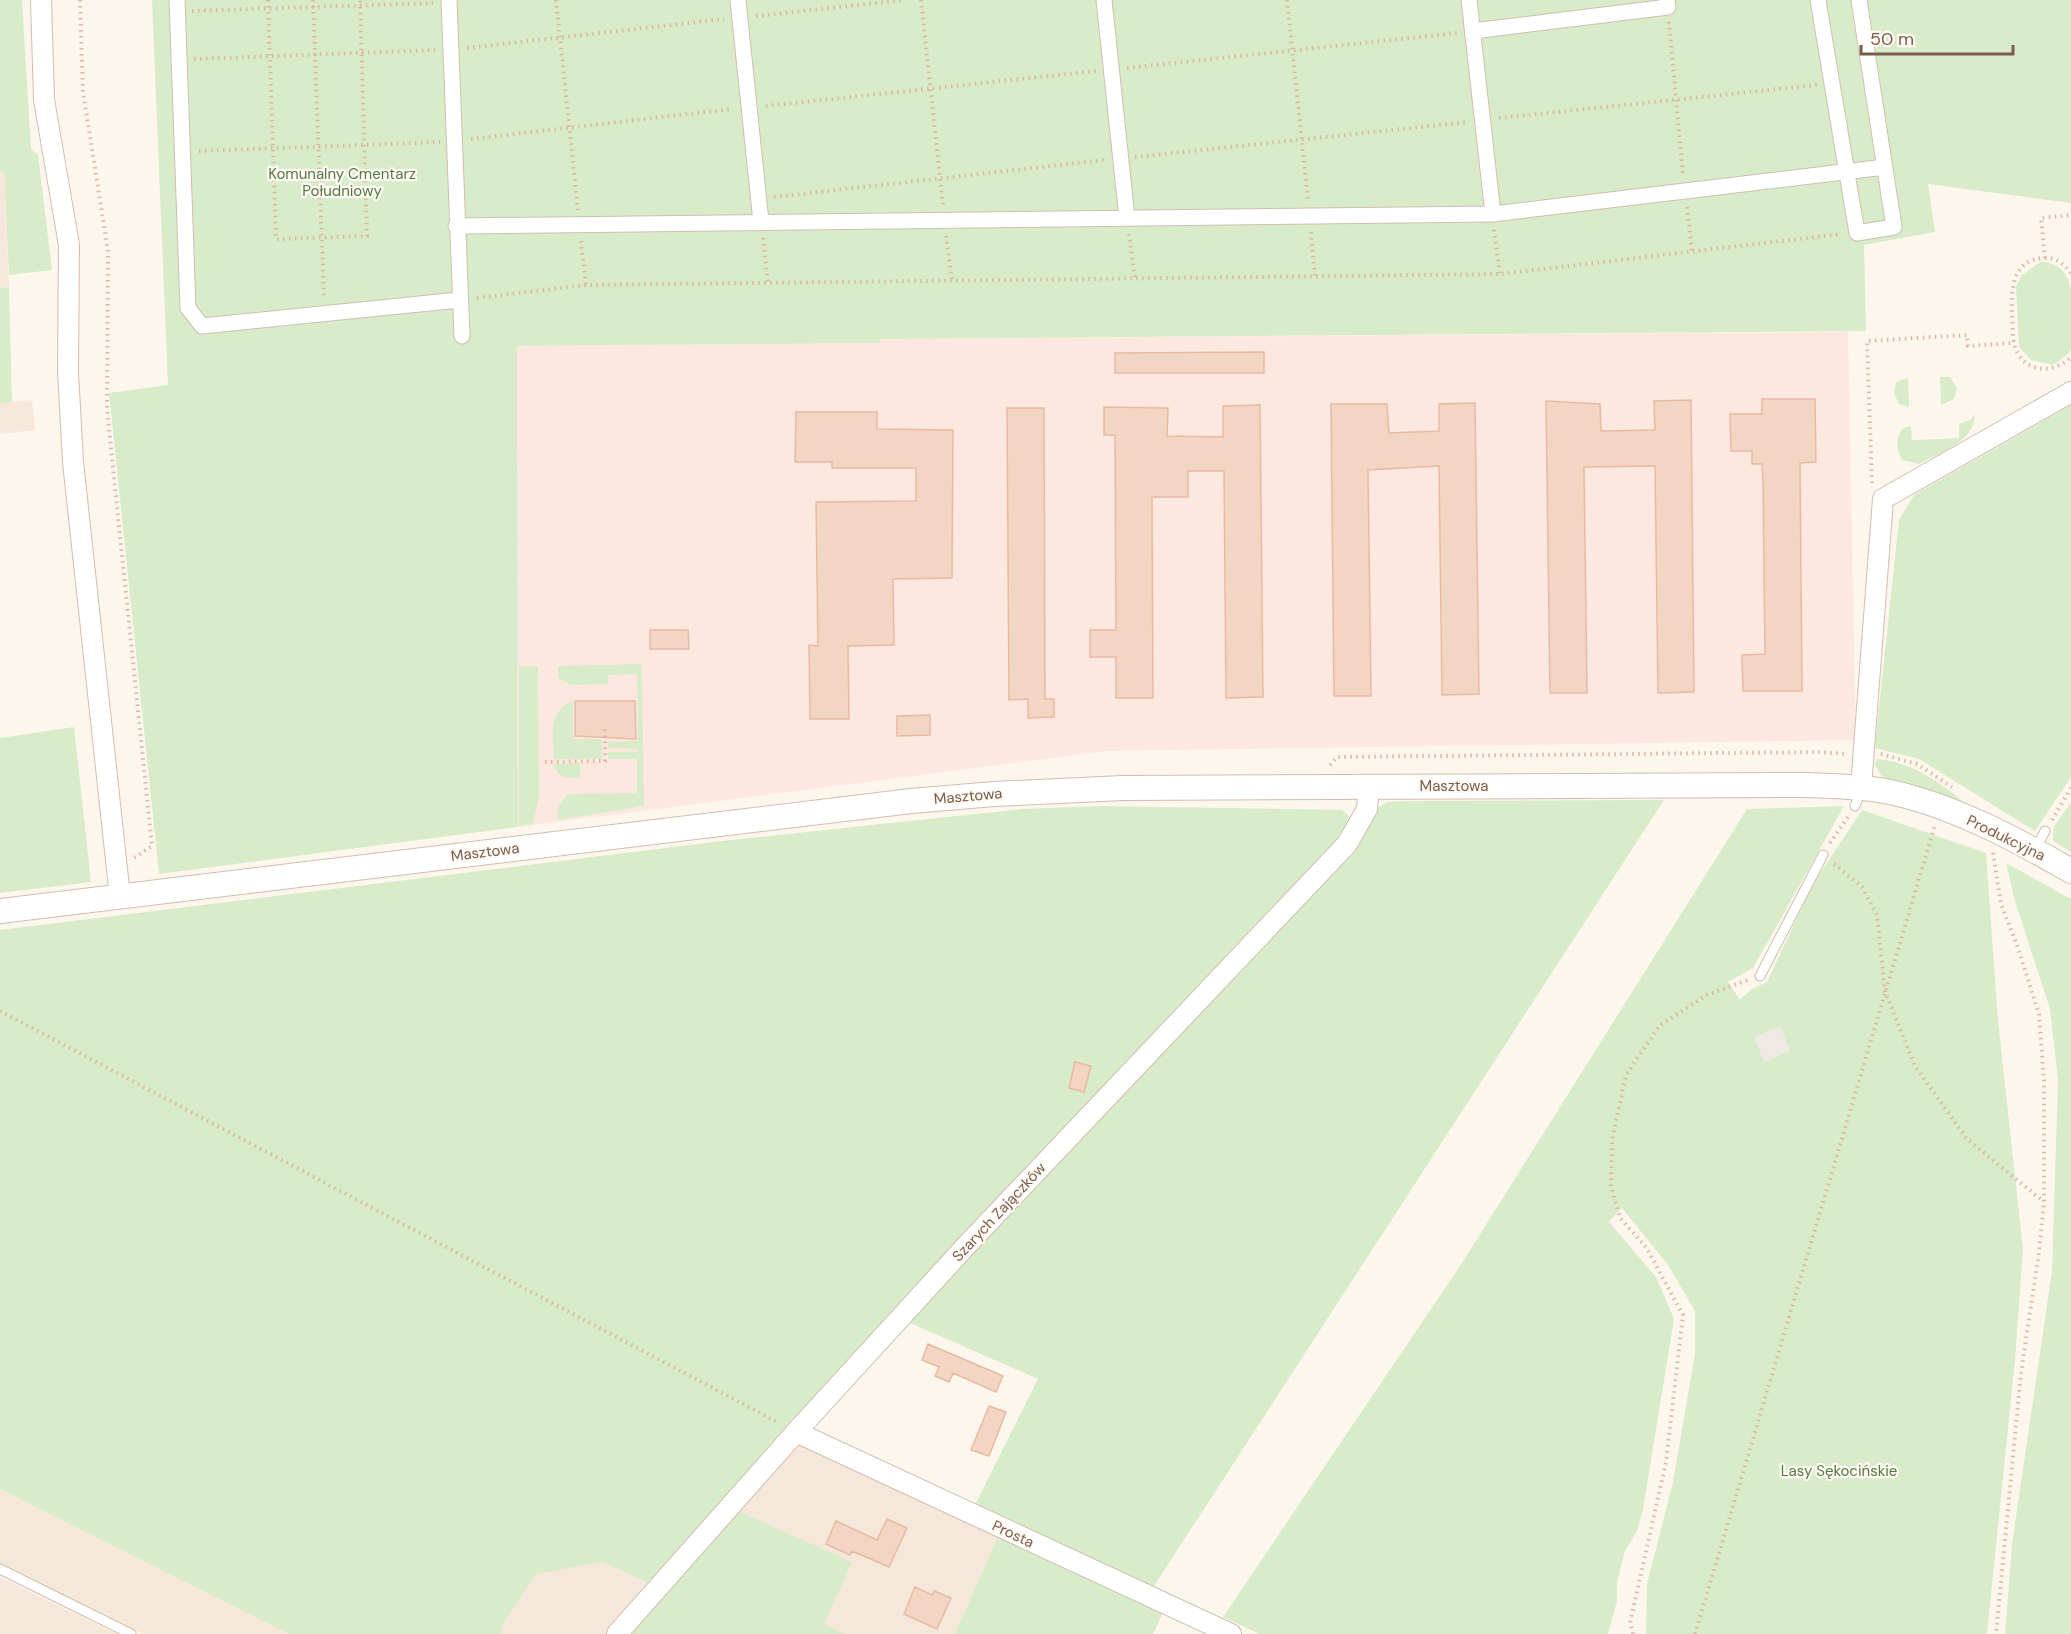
<svg xmlns="http://www.w3.org/2000/svg" width="2071" height="1634" font-family="'DM Sans',sans-serif">
	<rect width="100%" height="100%" fill="#fdf6ec"/>
	<path fill="#f5e8da" d="M0,171H4L9,287L0,288Z
		M32,400L35,430L0,434V403Z
		M796,1444L998,1536L955,1634H845L823,1624L736,1510Z
		M0,1489L38,1508L289,1634H143L0,1564Z
		M603,1562L648,1583L606,1634H500L503,1624L536,1574Z
		M0,1577L117,1634H0Z"/>
	<path fill="#fde8e0" d="M1848,332L1856,740L1108,751L518,827L517,346L879,343L880,339Z"/>
	<path fill="#efe9e4" d="M1780,1026L1790,1051L1764,1062L1753,1037Z"/>
	<path fill="#d8ecc9" fill-rule="evenodd" d="M0,0H22L31,149L38,155L52,270L9,275L4,171H0Z
		M152,0H2071V203L1928,184L1935,232L1864,245L1866,331L881,339L880,343L517,346L518,827L159,874L109,393L168,385Z
		M2040,262C2057,262 2068,272 2071,290V349L2067,355L2053,365L2031,360L2019,347L2016,287L2021,276Z
		M9,287L12,402L0,403V288Z
		M1940,377H1950L1957,388L1954,399L1941,405Z
		M1908,378L1909,407L1899,404L1894,393L1896,382Z
		M2071,405V777L2035,831L1919,759L1875,748L1876,736L1899,520L1914,495Z
		M1975,414C1975,442 1941,452 1919,464L1902,460C1896,449 1895,437 1903,428L1911,426L1912,440L1959,438V424L1970,420Z
		M642,664L644,806L558,820L557,809L567,794L637,793V759H608V752H637L638,749L608,748V742L638,741L637,674L608,675V684L571,685L558,678V666Z
		M519,666H538L539,797L533,824L519,826Z
		M573,701V739H602V759H554C553,735 547,711 573,701Z
		M74,727L91,882L0,893V738Z
		M1876,759C1912,762 1936,780 1963,801L1882,777L1875,765Z
		M580,763V778C567,778 557,779 554,764Z
		M1664,800L1154,1586L974,1507L1038,1379L908,1322L1347,856L1376,809L1387,802L1409,801Z
		M2071,802V852L2053,841L2054,827Z
		M1102,806L1342,810L1349,816L1339,841L988,1208L648,1583L603,1562L536,1574L503,1624L500,1634H289L0,1489V930L722,841L1023,809Z
		M1844,806L1753,968L1728,982L1740,1000L1752,989L1767,982L1813,884L1862,810L1986,853L1998,1021L2023,1249L2015,1360L1987,1634H1646L1647,1584L1673,1482L1695,1354V1311L1668,1265L1622,1208L1609,1222L1656,1277L1674,1319L1643,1509L1637,1531L1625,1551L1617,1582V1601L1608,1634H1260L1223,1617L1462,1263L1747,809ZM1780,1026L1790,1051L1764,1062L1754,1037Z
		M2006,863L2071,899V1634H2005L2012,1544L2052,1271L2058,1080L2050,1009L2015,901Z
		M736,1510L852,1562L824,1624L845,1634H626Z
		M998,1536L1164,1611L1153,1634H955Z"/>
	<path fill="#f3d5c3" stroke="#e6bba3" stroke-width="1.5" d="M1264,352V373H1115V353Z
		M1762,399H1815L1816,462L1800,463L1802,691H1743L1742,655L1765,654L1763,483L1762,464H1752V451H1731L1730,414H1762Z
		M1691,400L1694,692L1658,693L1655,466L1584,467L1587,693H1550L1546,401L1600,404L1601,431L1655,430L1654,401Z
		M1475,403L1479,694L1442,695L1439,466L1368,470L1371,696H1334L1331,404H1387L1389,433L1439,431V404Z
		M1260,405L1263,697L1226,698L1224,471H1188V497H1152L1153,698H1116V657H1090V630H1116L1115,435H1104V407L1168,408L1167,436L1223,437V406Z
		M1007,408H1044L1045,699H1054V717L1028,718V699L1009,700Z
		M796,412H877V429L953,430L952,578L893,579L894,645L848,646L849,719H810L809,645L818,646L816,502L916,501V468H832V462H795Z
		M650,630H688L689,649H650Z
		M575,701H635L636,739L575,736Z
		M930,715V735L897,736V716Z
		M1075,1062L1091,1066L1084,1092L1069,1088Z
		M928,1344L1003,1376L996,1392L953,1373L949,1382L935,1376L939,1367L922,1360Z
		M989,1406L1006,1412L989,1456L971,1450Z
		M887,1519L907,1528L889,1567L852,1551L850,1555L826,1544L836,1521L877,1540Z
		M915,1587L932,1595L934,1591L951,1598L937,1629L904,1614Z"/>
	<g fill="none" stroke-linecap="round" stroke-linejoin="round">
		<defs>
			<path id="service" d="M1855,806L1861,790
				M2035,850L2045,831
				M1760,976L1823,855
				M0,1569L131,1634"/>
			<path id="pedestrian" d="M177,0L188,308L202,326L459,300
				M449,0L462,336
				M738,0L761,222
				M1104,0L1127,218
				M1469,0L1493,214
				M1818,0L1857,233L1894,227L1859,0
				M1473,31L1668,7L1667,0
				M456,226L1493,214L1885,167"/>
			<path id="minor" d="M41,0L44,100L69,245L68,372L73,462L120,897
				M1861,787L1883,499L2071,392
				M796,1432L1231,1634
				M617,1634L796,1432L965,1247L1347,844L1367,809L1369,787"/>
			<path id="tertiary" d="M0,911L911,801L994,794L1123,788L1806,785C1833,786 1859,786 1885,791C1950,804 2014,838 2071,871"/>
		</defs>
		<use href="#service" stroke="#d1beb0" stroke-width="11"/>
		<use href="#pedestrian" stroke="#d1beb0" stroke-width="17"/>
		<use href="#minor" stroke="#d1beb0" stroke-width="22"/>
		<use href="#tertiary" stroke="#d1beb0" stroke-width="26"/>
		<path stroke="#d9b8a5" stroke-width="4" stroke-dasharray="1.5 4.5" stroke-linecap="butt" d="M80,0L83,92L108,251L107,409L152,846L134,858
			M268,0L276,239L367,236L360,0
			M313,0L324,298
			M556,0L578,210
			M921,0L943,205
			M1287,0L1308,200
			M192,11L433,3
			M756,16L904,0
			M1669,22L1683,175
			M467,48L724,19
			M194,59L435,50
			M1127,68L1457,33
			M766,106L1096,71
			M1499,118L1817,85
			M471,139L732,109
			M199,151L440,142
			M1135,157L1468,122
			M774,197L1104,160
			M1687,207L1692,251
			M1494,230L1500,274
			M1311,232L1315,276
			M1129,234L1135,278
			M946,236L952,280
			M763,238L768,282
			M581,241L586,285
			M2045,258L2041,218L2071,215
			M2071,273C2064,264 2056,257 2044,258C2012,259 2011,290 2012,314C2013,323 2012,334 2014,343C2020,372 2052,376 2071,357
			M477,298L586,285L1500,274L1841,234
			M1872,483L1867,341L1967,335L1968,346L2014,343
			M1881,754L1917,764L1952,787
			M545,762L605,761V729
			M1330,765L1337,757L1820,752L1846,754
			M2052,820L2071,788
			M1830,843L1848,817
			M1993,853L2001,904L2018,948L2039,1014L2044,1082V1202L2039,1252L2021,1373L1996,1634
			M1834,864L1862,887L1877,915L1885,992L1915,1066L1967,1139L2044,1202
			M0,1011L779,1423
			M1633,1634L1630,1623L1666,1462L1683,1315L1646,1247L1620,1218L1611,1186L1612,1140L1626,1075L1660,1025L1707,995L1748,980
			M1695,1634L1935,825"/>
		<use href="#service" stroke="#fff" stroke-width="9"/>
		<use href="#pedestrian" stroke="#fff" stroke-width="15"/>
		<use href="#minor" stroke="#fff" stroke-width="20"/>
		<use href="#tertiary" stroke="#fff" stroke-width="24"/>
	</g>
	<g text-anchor="middle" dominant-baseline="central" stroke-width="4.5" stroke-linejoin="round" paint-order="stroke">
		<g font-size="15" fill="#537a41" stroke="#fffaf3">
			<text x="342" y="174">Komunalny Cmentarz<tspan x="342" dy="17">Południowy</tspan></text>
			<text x="1839" y="1471">Lasy Sękocińskie</text>
		</g>
		<g font-size="15" fill="#7a5c4d" stroke="#fffaf3">
			<text x="1454" y="786">Masztowa</text>
			<text transform="translate(968 796) rotate(-5)">Masztowa</text>
			<text transform="translate(2006 838) rotate(26)">Produkcyjna</text>
			<text transform="translate(485 852) rotate(-7)">Masztowa</text>
			<text transform="translate(999 1212) rotate(-47)">Szarych Zajączków</text>
			<text transform="translate(1013 1534) rotate(25)">Prosta</text>
		</g>
	</g>
	<path d="M1861 45v9h152v-9" fill="none" stroke="#7a5c4d" stroke-width="3"/>
	<text x="1870" y="45" font-size="18" fill="#7a5c4d" stroke="#fffaf3" stroke-width="4.5" paint-order="stroke">50 m</text>
</svg>
